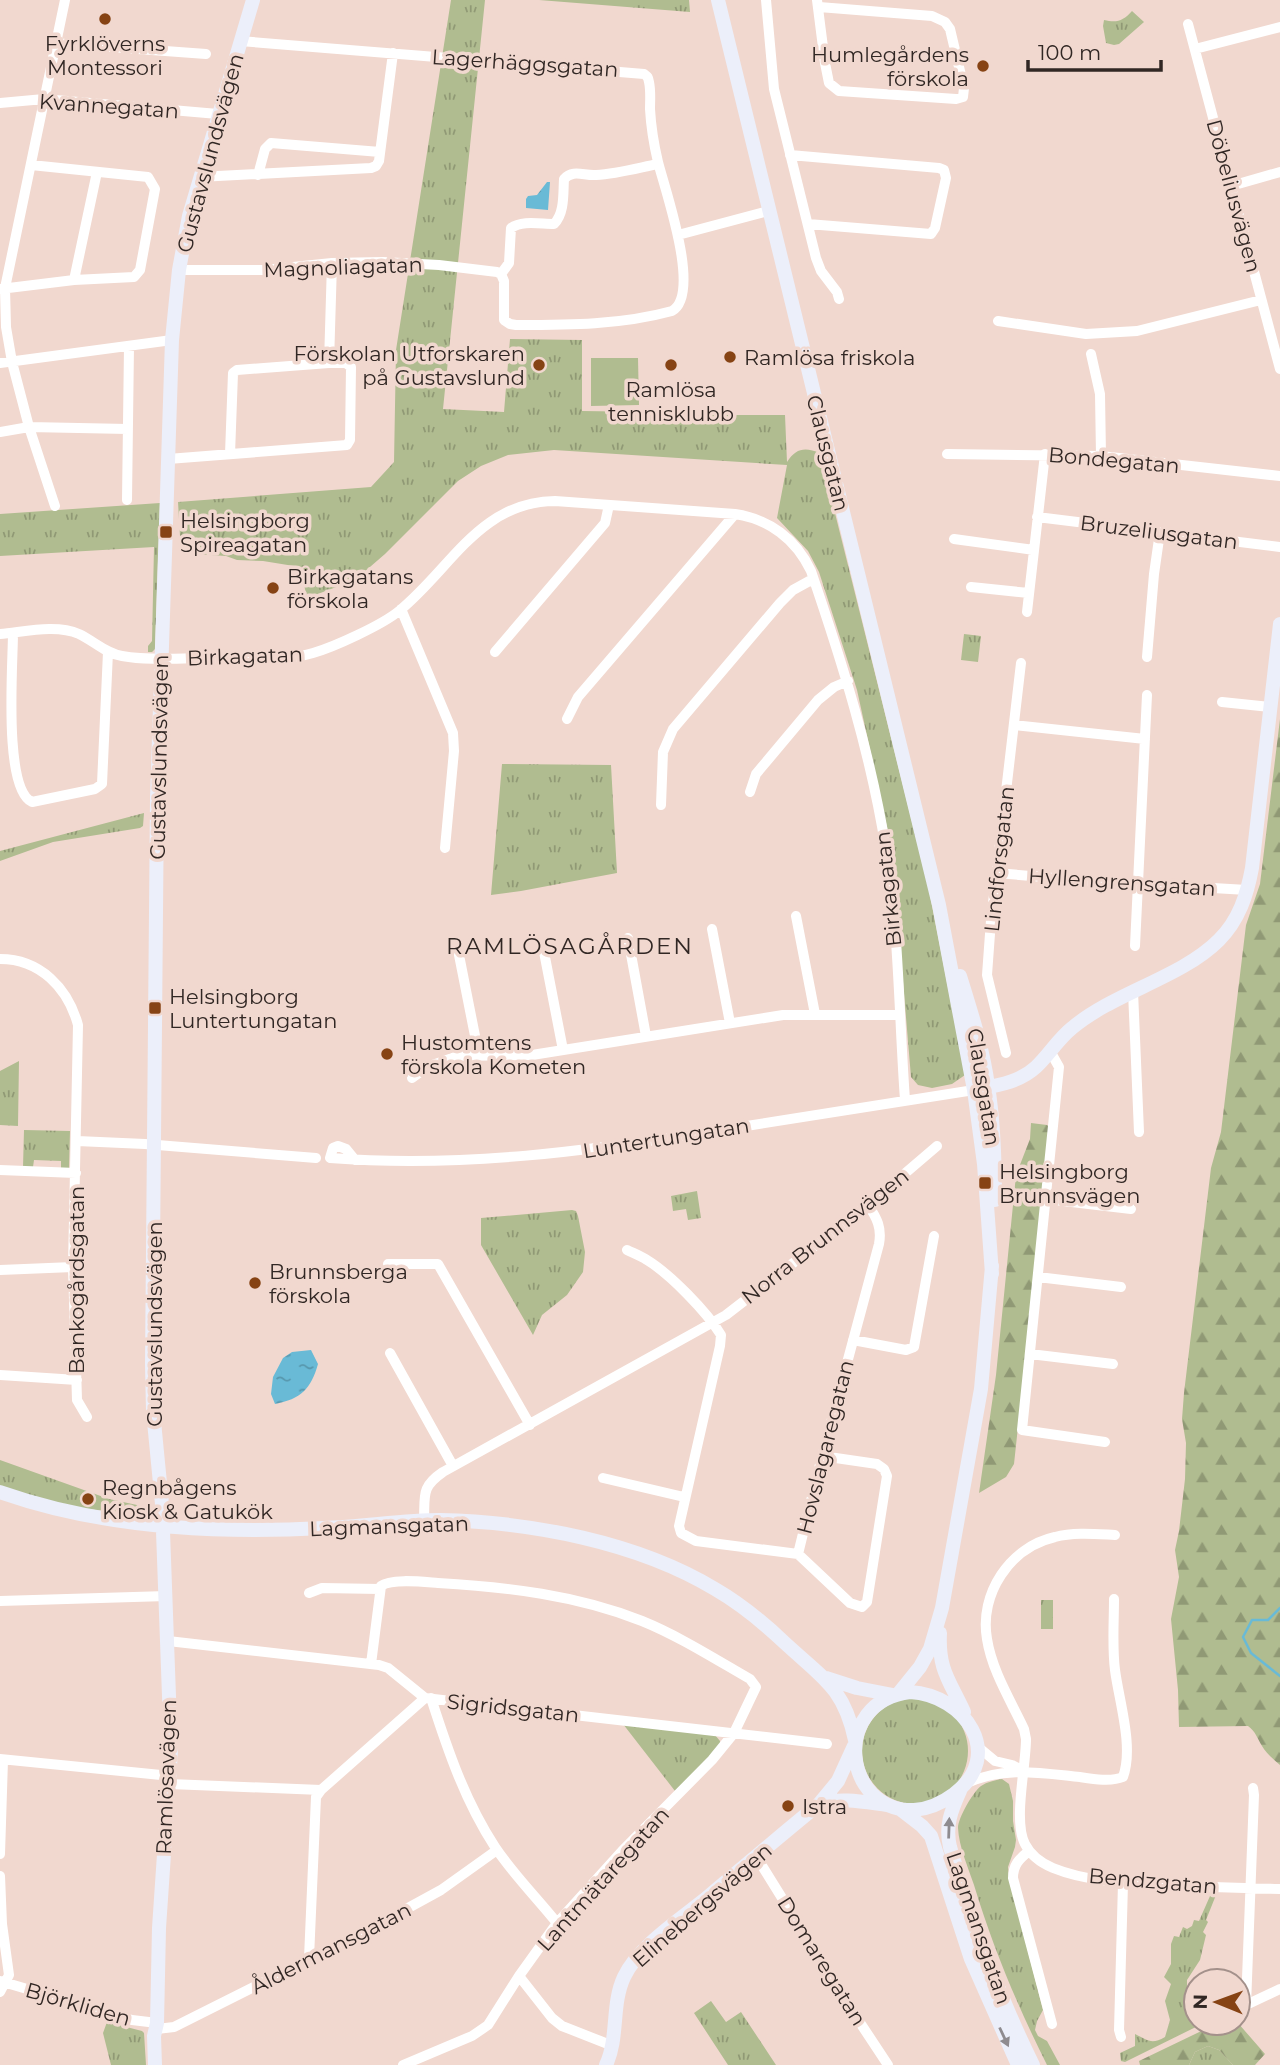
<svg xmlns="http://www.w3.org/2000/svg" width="1280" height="2065" font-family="Montserrat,sans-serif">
	<defs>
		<pattern id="grass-tufts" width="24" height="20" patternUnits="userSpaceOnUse" patternTransform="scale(1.75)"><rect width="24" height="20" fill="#b0bc90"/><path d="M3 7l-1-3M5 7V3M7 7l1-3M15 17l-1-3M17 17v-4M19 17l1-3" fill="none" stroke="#909975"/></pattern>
		<pattern id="forest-firs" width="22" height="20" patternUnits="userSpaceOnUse" patternTransform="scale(1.75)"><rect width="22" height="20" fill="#b0bc90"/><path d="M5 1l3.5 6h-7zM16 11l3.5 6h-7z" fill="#909975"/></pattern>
		<pattern id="water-ripples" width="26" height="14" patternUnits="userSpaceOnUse" patternTransform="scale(1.75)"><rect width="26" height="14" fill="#69bad6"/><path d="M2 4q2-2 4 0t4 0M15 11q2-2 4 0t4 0" fill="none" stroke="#5797ad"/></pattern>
	</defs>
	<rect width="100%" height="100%" fill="#f1d8cf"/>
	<path fill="url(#grass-tufts)" d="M451,0H485L443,409L504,412L510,339L582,340V411L652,412L685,415H785L787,462C796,448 805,447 820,453L929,890L965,1075L952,1084L932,1088L918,1085L911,1077L892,850L857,690L819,572L808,551L777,518L787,465L554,450L508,455L481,466L458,481L385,554L363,573L339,586L307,598L300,567L263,561L237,560L226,556L181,553L178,502L371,487L394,462L396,350Z
		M539,0H689L690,12Z
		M1132,11L1144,22L1119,44L1114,45L1106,43L1103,26L1104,20C1117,23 1123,21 1132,11Z
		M160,503L155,649L152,652H148V646L152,641L154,547L0,556V514Z
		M964,634L981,636L978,662L961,660Z
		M502,764L611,765L617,873L521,891L491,895Z
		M144,813L143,826L140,828L53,842L0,861V851Z
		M19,1061L18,1126L0,1125V1071Z
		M24,1130L70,1131L69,1168H61V1161L34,1160L33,1167H23Z
		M697,1191L701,1218L688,1220L686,1209L673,1211L671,1196Z
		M572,1210L576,1211L578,1216L585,1252L583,1272L567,1295L542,1315L533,1335L481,1245V1218Z
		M0,1460L109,1499L137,1505L138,1507L135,1511C85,1514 47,1500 0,1488Z
		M1041,1600H1053V1629H1041Z
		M862 1751a53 53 0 1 1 106 0a53 53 0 1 1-106 0Z
		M623,1724L715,1735L720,1741V1746L675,1791Z
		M1002,1779L1009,1784L1013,1801V1821L1016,1840L1015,1847L1008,1867L1009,1877L1043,2010L1037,2021L1035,2030L1038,2036L1047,2041L1060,2065H1047C1018,2007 993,1948 974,1885C968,1867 959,1847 958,1828C958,1818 973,1792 981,1786C987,1782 995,1780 1002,1779Z
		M1216,1895L1206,1920L1208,1922L1203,1932L1206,1935L1200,1960L1187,1980V1986L1196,1991V2023H1204L1125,2062L1121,2061L1120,2053L1135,2046V2034C1148,2040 1151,2045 1165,2037L1170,2020L1165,2001L1171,1984L1164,1977L1171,1964V1944L1174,1936L1179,1937L1183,1927L1187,1929L1192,1926L1194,1920L1199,1921L1210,1896Z
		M711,2001L726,2022L741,2012L776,2065H728L694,2013Z
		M107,2022L142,2031L144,2033L146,2065H111L103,2033Z
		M1208,2046L1219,2050L1233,2065H1189L1195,2052Z"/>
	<path fill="url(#forest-firs)" d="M1280,719V1765C1273,1759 1267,1754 1262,1746C1257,1738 1256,1732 1248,1726L1179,1727L1178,1690L1171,1619L1179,1577L1175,1550L1179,1531L1185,1479L1186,1443L1182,1419L1184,1393L1211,1168L1221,1132L1246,925L1260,884Z
		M1031,1123L1047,1125L1050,1128L1014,1464L1006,1477L979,1493L996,1375L1016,1175L1030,1139Z
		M1218,2023H1238L1265,2054L1255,2065H1233L1219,2050L1208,2046L1195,2052L1189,2065H1140L1139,2061Z"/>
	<path fill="#b0bc90" d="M591,358H638L639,405L591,406Z"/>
	<path fill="url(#water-ripples)" d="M547,182H550L548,210L526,208V199L528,196L537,195Z
		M311,1350L318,1364C311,1389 301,1399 275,1404L271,1394L273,1377L283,1358L292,1352Z"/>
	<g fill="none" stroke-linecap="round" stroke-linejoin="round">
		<path stroke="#69bad6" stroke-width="2.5" d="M1280,1608L1268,1620H1252L1243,1637L1251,1653L1280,1676"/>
		<path stroke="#fff" stroke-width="10" d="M766,0L774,89L816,258L821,271L837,292L839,299
			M817,0L825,63L829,83L839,91L956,99L963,97L964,88L950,29L945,22L932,16L819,7
			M1188,24L1280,369
			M56,43L206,54
			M1195,49L1280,27
			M0,103L44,99L218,114
			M790,155L939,168L944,170L946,178L935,228L931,234L808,224
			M258,175L265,149L271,143L380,152
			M199,177L371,168L376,166L379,161L393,53
			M1231,186L1280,172
			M678,235L768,211
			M179,270H264L332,263L383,262L439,265L497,272L501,274L504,281V320L510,324L516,325C569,325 621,325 672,311C702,294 665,190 658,162C654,145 651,127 650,109C650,101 651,91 649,82C648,77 648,77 644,74L240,41
			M501,274L509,263L511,228C522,220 540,224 554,224C565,213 563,193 564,179C573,169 584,176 596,175C617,174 638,168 658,164
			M74,280L97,172
			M0,289L74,280L134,277L140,270L155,189L148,177L31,165
			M998,321L1086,334L1137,331L1261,300
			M1091,354L1100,394L1101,456
			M0,363L172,340
			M0,432L29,427L128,429
			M230,454L233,373L237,370L329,363
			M947,454L1101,456L1280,476
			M168,459L347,445L350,440L351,367L346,363H329L332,263
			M127,500L129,346
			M55,506L29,427L12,362L6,327L5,288L65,0
			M1037,517L1280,547
			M954,539L1034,550
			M971,587L1029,593
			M401,609L453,733L454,751L445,848
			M1027,612L1045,454
			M13,633C13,663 3,789 32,802L95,789L102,784L108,652
			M0,634C24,632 56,624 79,634C94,641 105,653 122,656C149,661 179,658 207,658C241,658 280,663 313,653C334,647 382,625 399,611C451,569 479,502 555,501L735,514C769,519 796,539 811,571C842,662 871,754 886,850C899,932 899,1017 905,1100
			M495,652L605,523L609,505
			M1147,657L1154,574L1160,532
			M1222,702L1270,707
			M567,719L578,697L735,514
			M1014,725L1145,739
			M750,792L756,774L818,700L834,687L848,681
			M661,805L663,752L673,729L780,603L793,590L813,579
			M997,873L1077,880L1247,890
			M796,916L815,1014
			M712,929L730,1023
			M628,938L646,1036
			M1135,946L1147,695
			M544,952L563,1050
			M459,955L479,1056
			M0,959C40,959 68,988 78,1025L73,1267L77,1400L87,1417
			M1133,991L1139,1132
			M1050,1051L1059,1067L1022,1430L1105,1442
			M1006,1053L987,975L991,920L1021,663
			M412,1078L427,1067L458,1056L532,1055L783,1015H899
			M77,1141L145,1144L316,1158
			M355,1160L346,1149L338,1146L333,1148L330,1158C465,1168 588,1151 721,1130C805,1117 889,1103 974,1090
			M0,1170L76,1173
			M1046,1199L1131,1209
			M627,1250C633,1253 641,1256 647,1260C670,1274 707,1312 721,1335L720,1346L679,1526L681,1533L696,1541L798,1554L850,1603L862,1607L867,1602L887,1476L884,1469L877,1464L822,1456
			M388,1264H438L530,1425
			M0,1270L73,1267
			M1038,1277L1121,1287
			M853,1340L906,1350L914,1347L934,1236
			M390,1353L453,1466
			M1030,1354L1113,1364
			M0,1375L77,1380
			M603,1478L684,1497
			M424,1520C425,1495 421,1487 443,1472L726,1315L868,1205L937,1146
			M1115,1535C1095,1534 1074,1532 1055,1537C1010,1547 979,1594 987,1639C992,1671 1011,1701 1024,1729L1026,1739C1026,1767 1013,1821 1025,1844C1031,1856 1041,1863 1053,1868C1085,1881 1123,1883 1158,1884C1198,1887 1239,1888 1280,1889
			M798,1554L822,1456L879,1244C882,1228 877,1218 868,1205
			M309,1593L322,1588L380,1589
			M0,1601L167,1596
			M168,1641L379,1665L388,1668L425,1698L827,1744
			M371,1664L381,1586C391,1578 424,1582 438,1583C507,1587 577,1595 642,1621C679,1636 715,1659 750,1679L756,1687L734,1733L712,1760L622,1851L557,1923L519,1976L488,2025L472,2036L403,2065
			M431,1698C448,1751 465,1801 495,1847C513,1874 537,1898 557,1923
			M977,1746L995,1761L1012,1765L1024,1771
			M0,1759L171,1776
			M967,1783C1004,1766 1041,1773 1080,1777C1093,1779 1111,1782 1123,1777C1134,1747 1119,1701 1115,1670C1112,1647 1114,1622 1114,1599
			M170,1784L321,1790L425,1698
			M1253,1788L1254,1795L1246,2005L1280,1989
			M1029,1851C1019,1859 1013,1865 1013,1878L1052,2024
			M0,1854L3,1760
			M756,1856L849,2006L888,2065
			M0,1876L2,1924L9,1975L0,1992
			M309,1958L316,1797L321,1790
			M519,1976L552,2018L562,2026L613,2046
			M0,1981L132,2020L157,2023
			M157,2029L174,2027L377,1925L441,1890L497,1850
			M1121,2037L1119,2030L1123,1883"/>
		<path stroke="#eceffa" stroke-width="14" d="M718,0L939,905L974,1090L984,1164L992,1274
			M960,976C971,1012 983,1048 988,1086C994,1123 995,1162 995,1200
			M982,1088C1001,1085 1021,1081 1036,1067C1049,1055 1058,1039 1072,1028C1115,992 1181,978 1219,940C1239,920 1247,895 1252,868L1280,624
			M0,1492C102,1528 217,1534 324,1528C363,1527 402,1520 440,1520C531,1522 637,1542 715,1589C741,1604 764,1623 786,1644C823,1678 844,1688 855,1740
			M940,1633C938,1670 950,1681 964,1712
			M826,1678L857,1688L893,1695
			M910,1692C965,1695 1006,1755 954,1794C942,1803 929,1809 914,1810C843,1812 830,1702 910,1692Z
			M899,1693L920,1667L930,1649L942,1608L981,1389L992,1266
			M960,1791C951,1811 945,1826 950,1847C972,1923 998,1994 1033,2065
			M819,1804C841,1797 864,1802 887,1805
			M900,1809L922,1826L931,1836L971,1959L1018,2065
			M155,2065L154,2036L157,2023L159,1928L171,1751L162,1504L153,1411L152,1364L157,799L172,340L179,270L189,216L253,0
			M606,2065C619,2037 611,2005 624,1977C638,1947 679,1920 704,1900C742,1868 780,1836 819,1804L838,1781L854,1746"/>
	</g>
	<defs><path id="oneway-solid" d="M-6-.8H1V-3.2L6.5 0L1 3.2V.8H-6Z" transform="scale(1.75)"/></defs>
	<g fill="#8e8b8f">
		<use href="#oneway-solid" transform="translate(949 1828) rotate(-88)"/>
		<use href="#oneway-solid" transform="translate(1004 2037) rotate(65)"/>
	</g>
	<g fill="#864314" stroke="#f1d8cf" stroke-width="2.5">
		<circle cx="105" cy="19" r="7"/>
		<circle cx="983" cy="66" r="7"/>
		<circle cx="730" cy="357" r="7"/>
		<circle cx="539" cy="365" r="7"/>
		<circle cx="671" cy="365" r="7"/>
		<rect x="159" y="525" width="14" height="14" rx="3.5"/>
		<circle cx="273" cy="588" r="7"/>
		<rect x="148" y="1001" width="14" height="14" rx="3.5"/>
		<circle cx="387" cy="1054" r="7"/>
		<rect x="978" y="1176" width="14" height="14" rx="3.5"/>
		<circle cx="255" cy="1283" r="7"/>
		<circle cx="88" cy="1499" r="7"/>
		<circle cx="788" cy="1806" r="7"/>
	</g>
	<g text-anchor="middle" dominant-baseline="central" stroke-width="7" stroke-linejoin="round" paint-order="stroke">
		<g font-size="21" fill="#312724" stroke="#f1d8cf" text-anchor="start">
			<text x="105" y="43" text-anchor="middle">Fyrklöverns<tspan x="105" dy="24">Montessori</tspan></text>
			<text x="969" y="54" text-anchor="end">Humlegårdens<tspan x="969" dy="24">förskola</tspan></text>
			<text x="525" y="353" text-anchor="end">Förskolan Utforskaren<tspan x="525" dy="24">på Gustavslund</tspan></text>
			<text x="744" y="357">Ramlösa friskola</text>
			<text x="671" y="389" text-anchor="middle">Ramlösa<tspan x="671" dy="24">tennisklubb</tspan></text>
			<text x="180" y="520">Helsingborg<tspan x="180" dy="24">Spireagatan</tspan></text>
			<text x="287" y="576">Birkagatans<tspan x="287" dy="24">förskola</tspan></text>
			<text x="169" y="996">Helsingborg<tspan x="169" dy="24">Luntertungatan</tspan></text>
			<text x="401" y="1042">Hustomtens<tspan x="401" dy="24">förskola Kometen</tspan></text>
			<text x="999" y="1171">Helsingborg<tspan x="999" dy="24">Brunnsvägen</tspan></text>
			<text x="269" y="1271">Brunnsberga<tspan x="269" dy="24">förskola</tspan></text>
			<text x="102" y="1487">Regnbågens<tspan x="102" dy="24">Kiosk &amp; Gatukök</tspan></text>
			<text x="802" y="1806">Istra</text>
		</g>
		<g font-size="21" fill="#312724" stroke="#f1d8cf">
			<text transform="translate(525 63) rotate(4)">Lagerhäggsgatan</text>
			<text transform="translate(109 106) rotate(4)">Kvannegatan</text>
			<text transform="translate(210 153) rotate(-75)">Gustavslundsvägen</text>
			<text transform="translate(1234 196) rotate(75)">Döbeliusvägen</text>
			<text transform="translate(343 267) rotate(-2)">Magnoliagatan</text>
			<text transform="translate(828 453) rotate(76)">Clausgatan</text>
			<text transform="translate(1114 460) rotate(5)">Bondegatan</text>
			<text transform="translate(1159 532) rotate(7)">Bruzeliusgatan</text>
			<text transform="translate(245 656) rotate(-2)">Birkagatan</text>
			<text transform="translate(159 757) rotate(-89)">Gustavslundsvägen</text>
			<text transform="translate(999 859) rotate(-84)">Lindforsgatan</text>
			<text transform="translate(1122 882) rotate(4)">Hyllengrensgatan</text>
			<text transform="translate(888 889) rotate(-96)">Birkagatan</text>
			<text transform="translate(984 1087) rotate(81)">Clausgatan</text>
			<text transform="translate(666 1138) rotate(-9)">Luntertungatan</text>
			<text transform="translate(825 1236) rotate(-38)">Norra Brunnsvägen</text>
			<text transform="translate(76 1280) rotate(-90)">Bankogårdsgatan</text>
			<text transform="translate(154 1324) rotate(-90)">Gustavslundsvägen</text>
			<text transform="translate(825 1447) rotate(-76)">Hovslagaregatan</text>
			<text transform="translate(389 1526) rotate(-2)">Lagmansgatan</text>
			<text transform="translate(513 1708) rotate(6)">Sigridsgatan</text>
			<text transform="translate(166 1777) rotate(-88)">Ramlösavägen</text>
			<text transform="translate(603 1879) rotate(-48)">Lantmätaregatan</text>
			<text transform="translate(1153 1881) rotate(5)">Bendzgatan</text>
			<text transform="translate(702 1905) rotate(-41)">Elinebergsvägen</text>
			<text transform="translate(979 1928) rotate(71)">Lagmansgatan</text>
			<text transform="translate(331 1948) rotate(-27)">Åldermansgatan</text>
			<text transform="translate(822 1961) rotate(58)">Domaregatan</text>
			<text transform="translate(78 2004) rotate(16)">Björkliden</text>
		</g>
		<g font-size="23" letter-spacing="2" fill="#312724" stroke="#f1d8cf">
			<text x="570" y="946">RAMLÖSAGÅRDEN</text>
		</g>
	</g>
	<g transform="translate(1217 2002) rotate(271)"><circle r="33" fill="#f1d8cf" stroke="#a4918b" stroke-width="2"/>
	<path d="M0-5L12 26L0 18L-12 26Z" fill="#864314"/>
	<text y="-10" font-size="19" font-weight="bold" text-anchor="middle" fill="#312724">N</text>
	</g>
	<path d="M1028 60v10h133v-10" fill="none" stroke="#312724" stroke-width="3.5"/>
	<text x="1038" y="60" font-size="21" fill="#312724" stroke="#f1d8cf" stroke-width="5" paint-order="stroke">100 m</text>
</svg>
